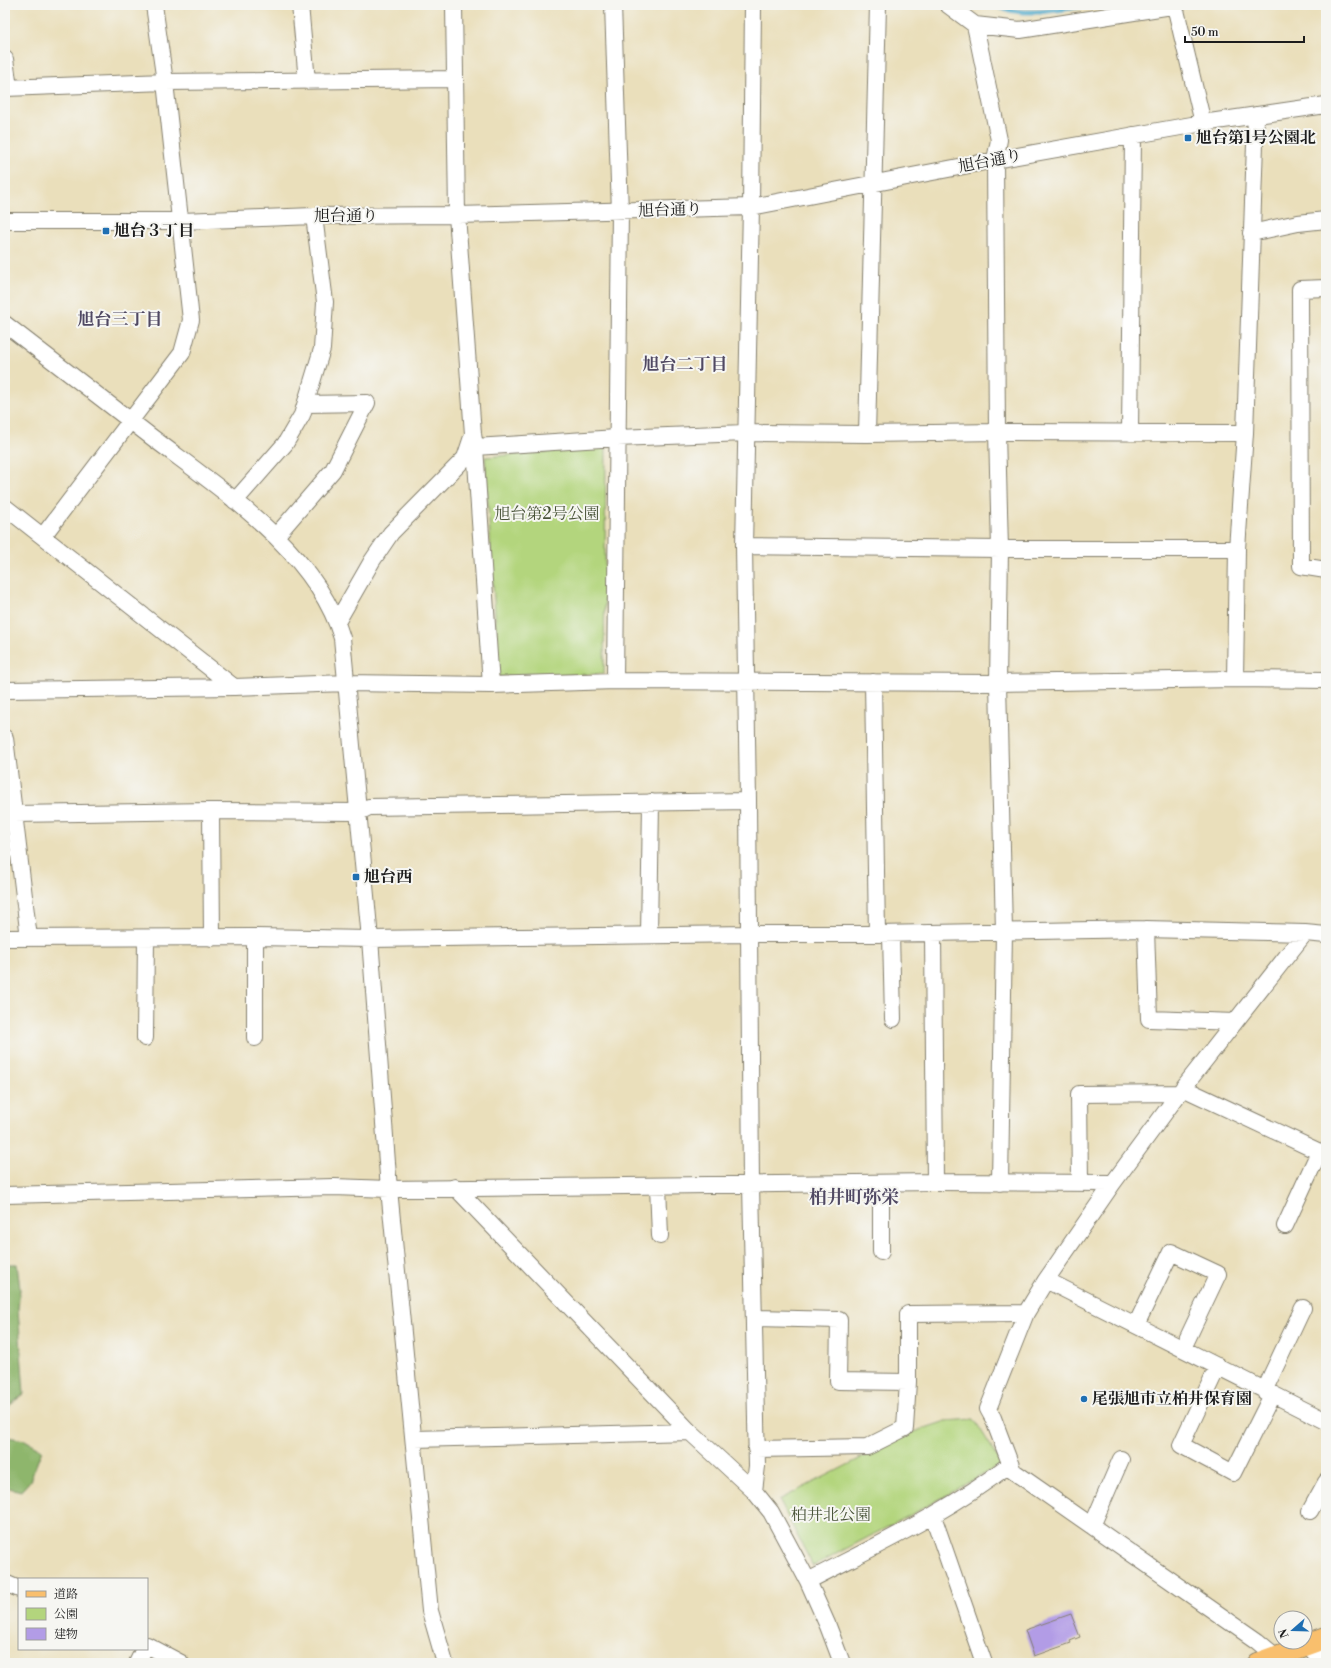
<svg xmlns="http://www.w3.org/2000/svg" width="1331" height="1668" font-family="'Libre Bodoni','Noto Serif JP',serif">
	<rect width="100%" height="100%" fill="#f6f6f2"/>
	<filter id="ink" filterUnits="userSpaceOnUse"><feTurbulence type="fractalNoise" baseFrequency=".025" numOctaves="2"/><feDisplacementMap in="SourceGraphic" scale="8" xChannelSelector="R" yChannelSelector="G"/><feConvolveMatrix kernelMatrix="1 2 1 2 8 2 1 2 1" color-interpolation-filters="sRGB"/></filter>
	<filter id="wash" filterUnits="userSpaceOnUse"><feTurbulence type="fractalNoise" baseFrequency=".012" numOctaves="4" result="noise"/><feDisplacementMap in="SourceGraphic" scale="16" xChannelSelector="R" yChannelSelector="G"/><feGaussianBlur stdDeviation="0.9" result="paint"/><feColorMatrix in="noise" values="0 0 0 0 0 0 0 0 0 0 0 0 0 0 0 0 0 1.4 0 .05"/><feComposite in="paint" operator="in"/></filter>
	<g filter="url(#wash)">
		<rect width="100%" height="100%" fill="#eadfbb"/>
		<path fill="#b3d57d" stroke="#68784c" d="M606,447L604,674L499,677L485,457Z
			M974,1419L1002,1464L922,1509L813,1566L779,1500L910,1433L946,1421Z"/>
		<path fill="#8eb66c" stroke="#556944" d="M5,1264H17L20,1289L18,1309L24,1394L9,1406L5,1432L7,1437L25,1440L42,1450L30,1481L21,1491L9,1488L5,1485Z"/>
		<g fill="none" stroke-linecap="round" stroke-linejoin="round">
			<path stroke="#4aa7c9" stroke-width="5" d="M993,5C1023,18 1057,10 1088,5"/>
		</g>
		<g id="blocks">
			<path fill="#b29ce6" d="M1071,1614L1080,1637L1070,1641L1071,1643L1034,1656L1025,1630Z"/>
		</g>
	</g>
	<g filter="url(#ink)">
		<use href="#blocks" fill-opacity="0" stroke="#837e6c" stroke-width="1"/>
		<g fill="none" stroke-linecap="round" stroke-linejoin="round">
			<defs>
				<path id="minor" d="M300,5L307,81
					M454,5L457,215L473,434L475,447L491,685
					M613,5L620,212L615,681
					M753,5L751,207L744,546L748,801L751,1185L757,1466L754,1491
					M948,5L975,25L1020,30L1178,5
					M1175,6L1203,123
					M975,25L999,140L995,160L997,432L1000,549L998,683L1004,931L1000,1183
					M5,59L9,88
					M5,88L165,82L454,79
					M5,221H181L314,216L457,215L751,207L995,160L1203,123L1326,105
					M1251,233L1298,223L1326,220
					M1326,288L1300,289L1301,566L1326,570
					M5,324C53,361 101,398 149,435C218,488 316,550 342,638L370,939L389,1189L430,1611L445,1663
					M1130,433L1133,135
					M867,434L878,5
					M475,447L617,438L745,433L867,434L997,432L1245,433
					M235,501L285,444L302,415L322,349L325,302L314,216
					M5,507L234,687
					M43,536L182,353L191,320L165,82L154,5
					M276,536L333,470L367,403L306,404
					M744,546L1000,549H1237
					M337,622L372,561L391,533L465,458L472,437
					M1235,679L1237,549L1245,433L1256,115
					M873,682L877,934
					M5,690L234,687L346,683L491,685L615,681L998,683L1235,679L1326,680
					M5,738L29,938
					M211,811L212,938
					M14,814L211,811L359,812L369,807L748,801
					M1146,929L1149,1019L1235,1022
					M933,933L935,1182
					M891,934L893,1019
					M649,935L651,802
					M255,937V1038
					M5,938L255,937L370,939L749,934H877L1146,929L1305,933L1326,935
					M145,1038L146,938
					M1183,1088L1326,1155
					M1080,1183L1079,1094L1179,1093
					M658,1186L660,1236
					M455,1187L690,1432L754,1491L771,1512L808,1581L828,1626L842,1663
					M5,1195L334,1187L389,1189L935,1182L1113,1183
					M1285,1226L1319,1152
					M881,1252V1183
					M1046,1280L1326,1421
					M754,1318L839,1320L838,1381L908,1382L905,1428L867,1447L756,1449
					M1136,1325L1171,1252L1218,1274L1183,1348
					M1218,1366L1181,1445L1233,1473L1272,1395
					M908,1382V1314L1026,1313
					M1264,1391L1303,1308
					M414,1439L690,1432
					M1310,1511L1326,1482
					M933,1516L984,1663
					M1092,1526L1121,1459
					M808,1581C877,1545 949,1512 1010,1464
					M5,1583L19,1589
					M147,1645L181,1663
					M1307,1645L1320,1660L1326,1662
					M1275,1656L1257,1641L1013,1471L993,1418L988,1409L1026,1313L1046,1280L1113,1183L1183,1088L1305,933
					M137,1663L144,1649"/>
				<path id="major" d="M1257,1663L1326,1638"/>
			</defs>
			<use href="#minor" stroke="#837e6c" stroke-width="18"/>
			<use href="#major" stroke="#837e6c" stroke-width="22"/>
			<use href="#minor" stroke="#fff" stroke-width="16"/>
			<use href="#major" stroke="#f9bf6d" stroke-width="20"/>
		</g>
	</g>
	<g fill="#1f6fb2" stroke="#f6f6f2" stroke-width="1.5">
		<rect x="1184" y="134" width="8" height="8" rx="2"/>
		<rect x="102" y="227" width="8" height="8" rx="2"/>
		<rect x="352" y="873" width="8" height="8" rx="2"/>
		<circle cx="1084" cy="1399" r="4"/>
	</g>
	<g text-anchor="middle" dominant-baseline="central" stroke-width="4" stroke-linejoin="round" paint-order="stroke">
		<g font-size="16" font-weight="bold" fill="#1c1c1c" stroke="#f6f6f2" text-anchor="start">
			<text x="1196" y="138">旭台第1号公園北</text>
			<text x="114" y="231">旭台３丁目</text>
			<text x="364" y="877">旭台西</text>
			<text x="1092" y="1399">尾張旭市立柏井保育園</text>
		</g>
		<g font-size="16" fill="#1c1c1c" stroke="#f6f6f2">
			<text transform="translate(990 161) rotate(-11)">旭台通り</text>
			<text transform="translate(670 210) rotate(-2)">旭台通り</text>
			<text x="346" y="216">旭台通り</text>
		</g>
		<g font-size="16" fill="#495439" stroke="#f6f6f2">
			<text x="547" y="514">旭台第2号公園</text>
			<text x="831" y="1515">柏井北公園</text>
		</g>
		<g font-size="17" font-weight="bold" fill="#504963" stroke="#f6f6f2">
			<text x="120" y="320">旭台三丁目</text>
			<text x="685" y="365">旭台二丁目</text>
		</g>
		<g font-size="18" font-weight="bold" fill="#504963" stroke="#f6f6f2">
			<text x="854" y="1197">柏井町弥栄</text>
		</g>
	</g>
	<rect width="1331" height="1668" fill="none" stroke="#f6f6f2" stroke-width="20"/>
	<rect x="18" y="1578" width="130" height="72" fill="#f6f6f2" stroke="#9f9f9c"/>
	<rect x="26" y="1591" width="20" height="6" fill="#f9bf6d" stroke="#9f9f9c"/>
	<text x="54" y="1598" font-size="12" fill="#1c1c1c">道路</text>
	<rect x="26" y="1608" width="20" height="12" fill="#b3d57d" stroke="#9f9f9c"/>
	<text x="54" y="1618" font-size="12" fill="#1c1c1c">公園</text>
	<rect x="26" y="1628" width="20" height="12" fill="#b29ce6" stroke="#9f9f9c"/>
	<text x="54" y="1638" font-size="12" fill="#1c1c1c">建物</text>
	<g transform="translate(1293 1630) rotate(250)"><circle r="19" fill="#f6f6f2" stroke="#9f9f9c"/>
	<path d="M0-3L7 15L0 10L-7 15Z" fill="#1f6fb2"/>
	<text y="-6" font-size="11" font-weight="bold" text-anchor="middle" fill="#1c1c1c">N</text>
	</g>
	<path d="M1185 36v6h119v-6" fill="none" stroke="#1c1c1c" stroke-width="2"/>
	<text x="1191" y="36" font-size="12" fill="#1c1c1c" stroke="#f6f6f2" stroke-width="3" paint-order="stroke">50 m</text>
</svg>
